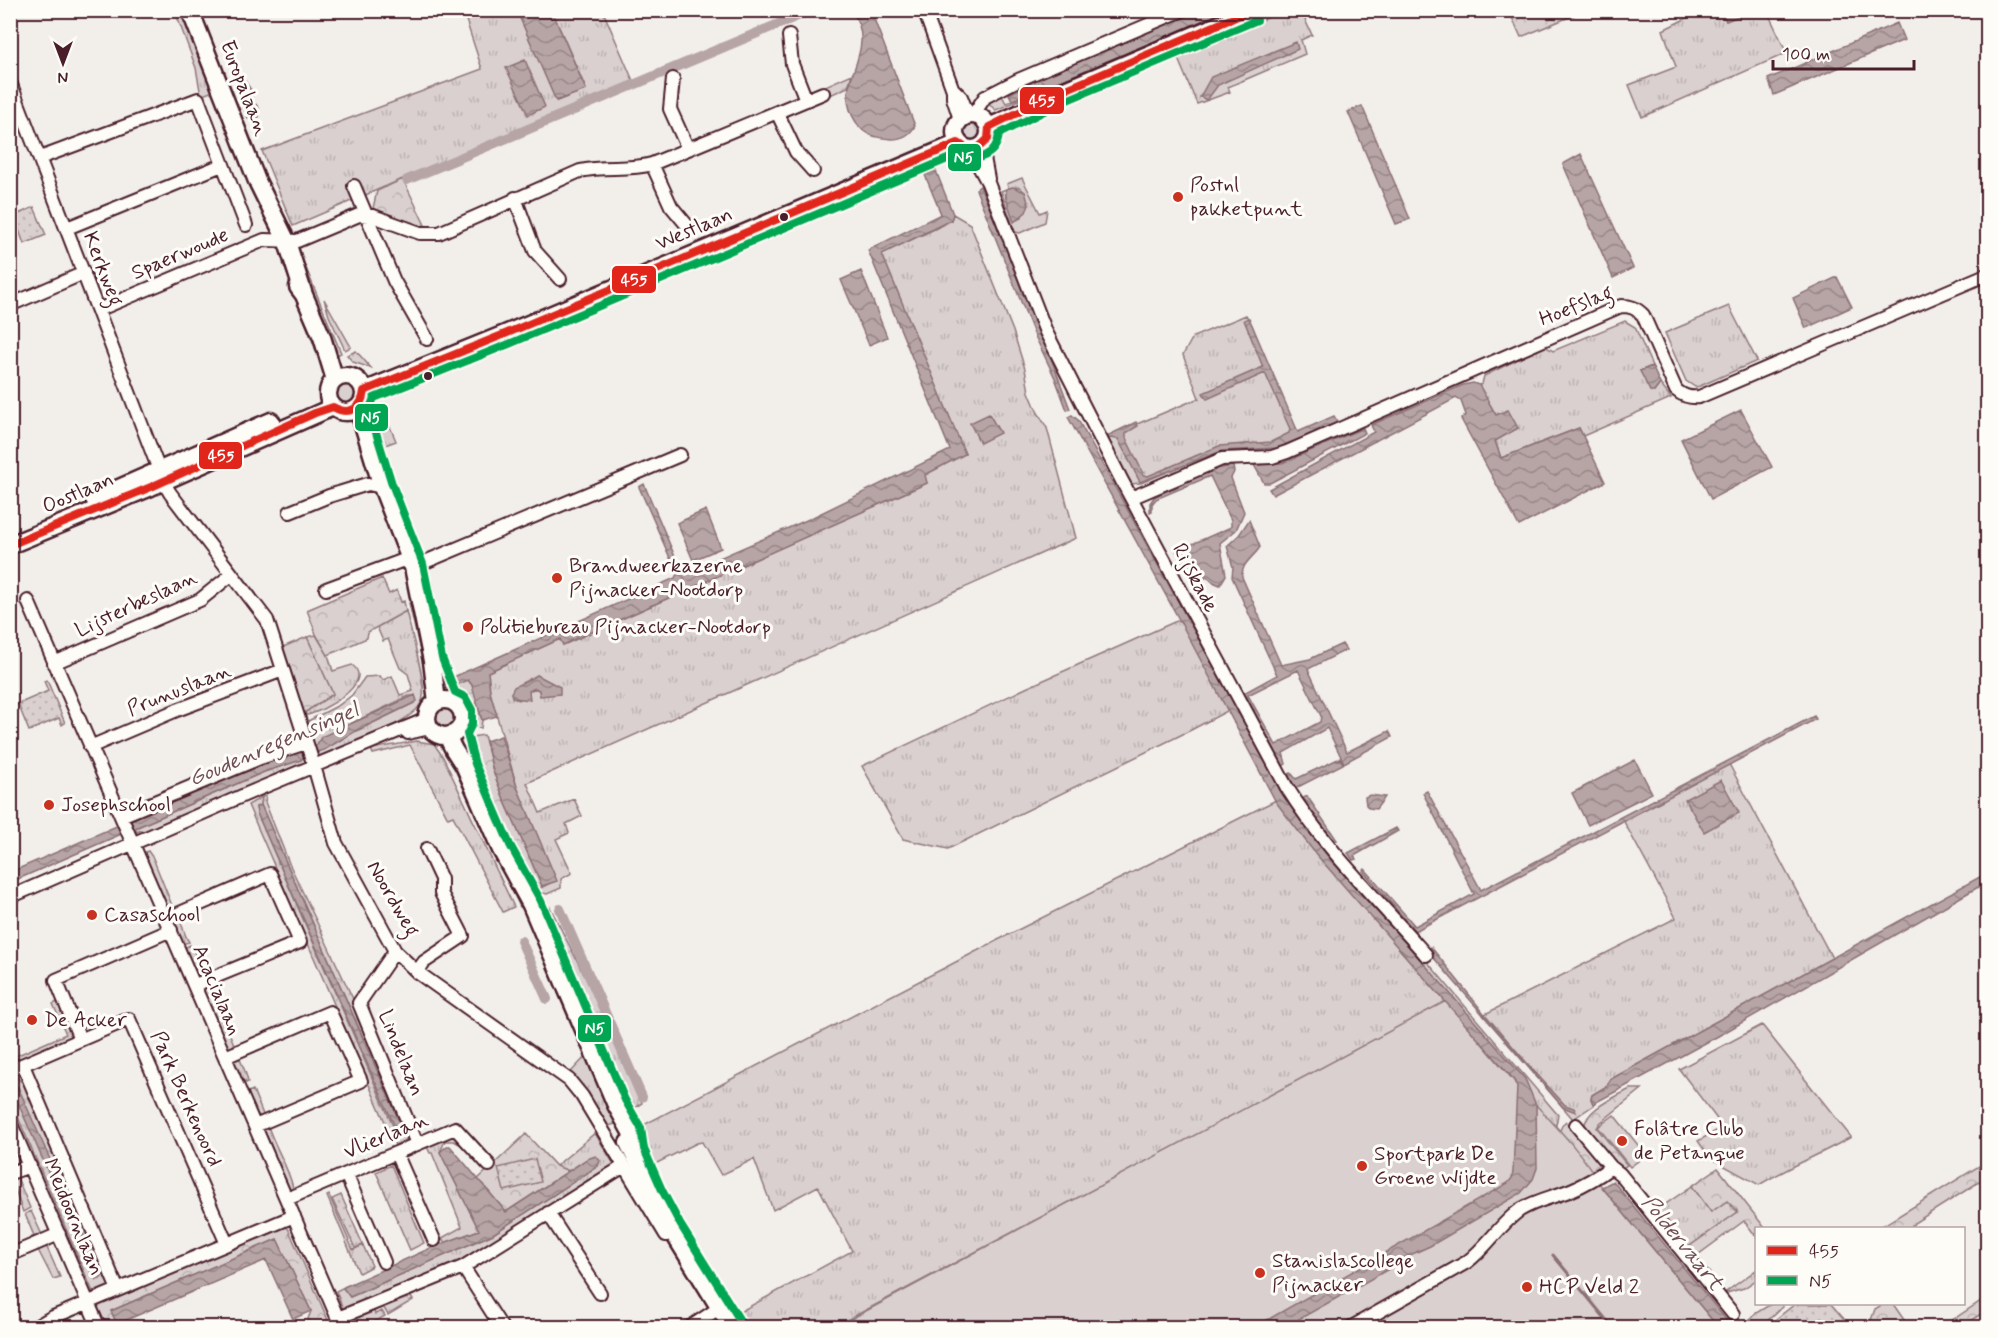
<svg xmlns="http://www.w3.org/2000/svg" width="1998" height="1338" font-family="Mynerve,sans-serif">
	<defs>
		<pattern id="grass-tufts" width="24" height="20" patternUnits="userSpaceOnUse" patternTransform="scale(1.5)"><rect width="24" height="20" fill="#d9d0cf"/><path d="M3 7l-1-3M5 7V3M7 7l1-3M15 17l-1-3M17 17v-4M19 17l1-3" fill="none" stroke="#bcb2b2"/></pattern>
		<pattern id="forest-crowns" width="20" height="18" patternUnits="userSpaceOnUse" patternTransform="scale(1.5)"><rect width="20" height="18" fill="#d9d0cf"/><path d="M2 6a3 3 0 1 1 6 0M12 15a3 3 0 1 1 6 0" fill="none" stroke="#bcb2b2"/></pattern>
		<pattern id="park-dots" width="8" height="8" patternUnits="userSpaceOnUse" patternTransform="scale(1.5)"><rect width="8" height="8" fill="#d9d0cf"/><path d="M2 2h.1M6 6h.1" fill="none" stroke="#bcb2b2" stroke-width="1.8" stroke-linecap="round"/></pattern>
		<pattern id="water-waves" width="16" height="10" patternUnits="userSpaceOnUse" patternTransform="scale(1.5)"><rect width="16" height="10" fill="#b7a5a6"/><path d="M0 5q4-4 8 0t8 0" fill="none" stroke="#978687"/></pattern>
	</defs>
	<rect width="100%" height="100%" fill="#f2efeb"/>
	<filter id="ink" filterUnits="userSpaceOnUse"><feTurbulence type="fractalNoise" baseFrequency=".0167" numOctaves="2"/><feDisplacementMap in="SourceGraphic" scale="12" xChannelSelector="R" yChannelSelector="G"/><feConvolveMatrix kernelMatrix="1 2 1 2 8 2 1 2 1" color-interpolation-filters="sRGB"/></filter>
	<g filter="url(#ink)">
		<path fill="url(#grass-tufts)" stroke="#92787d" stroke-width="1.5" fill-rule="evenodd" d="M175,11H185L215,90L201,96L196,68Z
			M463,11H517L557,101L586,89L552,11H603L634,83L480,146L293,226L262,151L482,69Z
			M1285,11H1301L1312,35L1301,40L1305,54L1228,87L1230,92L1197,104L1176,54Z
			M1694,11H1722L1726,21L1751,11H1767L1787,53L1642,117L1629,85L1676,67L1663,30L1695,14Z
			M1059,84L1056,89L1017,101L996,110L987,103L1000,92L1006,103Z
			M962 132a10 10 0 1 1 20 0a10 10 0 1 1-20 0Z
			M1022,178L1040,213L1047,210L1045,222L1020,233L1015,232L1001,191L1006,189V198L1015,221L1022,217L1025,192L1019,187L1008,188L1007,184Z
			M953,214L970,224L1013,331L1025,369L1029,392L1037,411L1047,428L1076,538L527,783L540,813L574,799L582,816L566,824L569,833L556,839L572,873L561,879V888L547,894L535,891L556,880L517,787L490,692L488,672L560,639L563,645L927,483L924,475L965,454L881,254L943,225L951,220ZM537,675L540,696L539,690C531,686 525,695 519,700L513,698L511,693Z
			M301,256L341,353L337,355L325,332L295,258Z
			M283,263L297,290L325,359L320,361Z
			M324,299L351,347L345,350L329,316Z
			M1729,306L1757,361L1700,386L1695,387L1686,381L1665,333Z
			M1246,315L1252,325L1296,435L1273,447L1220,450L1141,483L1130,484L1106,437L1199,398L1183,355L1193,337Z
			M1625,321L1635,327L1652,366L1640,371L1654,392L1660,384L1671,398L1583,436L1579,428L1501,458L1495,441L1518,428L1496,415L1479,385L1482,384L1484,376L1545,346L1553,351Z
			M356,351L371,368L353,362L347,355Z
			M337 394a10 10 0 1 1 20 0a10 10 0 1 1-20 0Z
			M381,405L396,441L377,448L369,424L376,416Z
			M413,602L431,702L421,716L417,720L416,716L427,701L429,690L409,603Z
			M406,611C410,629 426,681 423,696C423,701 420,705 417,709C404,723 338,755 319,757L317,753L354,732L414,703L415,696H409L322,737L317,745H313L308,721L339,705L352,695L365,677L380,676L383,680L392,676L400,695L413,691L408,674L400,668L388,639L383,641L377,627Z
			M1181,619L1231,709L1191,730L948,849L903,839L862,766L1026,688Z
			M316,635L328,655L333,671L352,665C376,682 322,713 306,715L304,713L333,694L307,637Z
			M434 718a11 11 0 1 1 22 0a11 11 0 1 1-22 0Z
			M417,741L434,744L443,757L514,907L503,912L453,816L448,818L410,745L373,754L371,749Z
			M305,755L306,760L305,765L159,825L160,827L143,834L141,830L137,832L135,828L264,772L300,760Z
			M1728,762L1832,958L1611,1079L1607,1086L1592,1095L1591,1099L1594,1105L1573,1119L1483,1015L1676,918L1622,818Z
			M460,770L526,904L520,907L456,772Z
			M1285,789L1319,835L1558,1115L1548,1164L1452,996L1336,863L1280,790Z
			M262,797L261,805L256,807L257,813L396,1133L403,1129L394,1108L399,1107L412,1137L395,1145L248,805Z
			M1276,800L1446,1002L834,1327H739L732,1316L852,1251L818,1186L773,1210L754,1159L721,1175L702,1142L697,1143L647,1168L632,1131L996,941Z
			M148,851L153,858L175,913L167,909L143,853Z
			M550,907L606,1018L642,1103L625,1114L542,919Z
			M179,918C183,926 184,935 189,942L181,944C178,935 171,925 179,918Z
			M190,945C197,954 201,968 205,979H201L195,973L184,948Z
			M207,983C215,997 217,1010 223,1024C225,1029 228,1032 231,1037C233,1041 234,1046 236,1051H231L227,1048L203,993V988Z
			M1762,1025L1851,1137C1821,1154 1789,1167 1759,1185L1710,1158L1698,1141L1723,1127L1679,1069Z
			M586,1056L610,1105L615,1124L605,1127L571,1072Z
			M239,1057C242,1064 247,1074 248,1082L246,1083L245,1081L241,1083L233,1062Z
			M253,1090L264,1117H258L246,1093Z
			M267,1123C273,1145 288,1165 293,1188L288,1190L263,1133L262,1128Z
			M595,1133L615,1166L609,1171L607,1169L554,1202L555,1205L542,1210L472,1254L473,1256L454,1267L452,1264L343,1309L336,1291L346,1286L343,1288L350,1297L493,1234L598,1166L587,1159L569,1171L556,1166Z
			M455,1135L465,1144L463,1146L454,1141H445L440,1152L479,1230L445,1243L442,1238L462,1227L432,1153H430L427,1147Z
			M391,1165L424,1243L410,1250L376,1172Z
			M16,1175L30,1208L23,1212L15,1190H11V1177Z
			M1692,1186L1711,1212L1727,1201L1738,1212L1687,1248L1657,1210Z
			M329,1195L353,1250L363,1245L372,1266L359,1273L327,1196Z
			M31,1211L43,1237L33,1241L32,1237L34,1236L25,1214Z
			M45,1243L60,1277L53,1279L36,1246Z
			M409,1294L413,1300L388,1315L382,1305Z
			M1771,1304H1781L1783,1306L1761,1327H1755L1750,1319L1756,1313Z
			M373,1309L375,1314L382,1311L385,1316L365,1327H351L348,1320Z"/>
		<path fill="url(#forest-crowns)" stroke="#92787d" stroke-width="1.5" d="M1509,11H1584L1521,37Z
			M852,74L848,87L828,96L823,87Z
			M403,179L426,227L418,226L373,208L377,191Z
			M382,578L389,594L397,590L401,602L404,601L406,611L368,632L367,638L328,655L316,634L307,610Z
			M307,637L333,694L304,713L283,647Z
			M468,680L472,685L482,720L481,728C476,727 475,728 471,725C465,720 468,713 464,707C459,699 450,697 446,689Z
			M484,735L493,771L504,799L542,886L535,891L528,890L474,779L464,747L468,745L471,737Z
			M266,796L265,802L289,863L354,1001L399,1107L394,1108L261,805L262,797Z
			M60,1001L75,1034L73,1040L11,1067V1058L66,1034L53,1004Z
			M15,1076L25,1085L112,1285L111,1289L97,1295L93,1292L11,1101L10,1078Z
			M1630,1089H1642L1600,1123L1597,1128L1627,1165L1621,1169L1584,1127C1587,1108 1614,1098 1630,1089Z
			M1566,1121L1582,1136L1600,1162L1597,1173L1553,1180C1554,1166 1555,1129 1566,1121Z
			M526,1134L556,1166L569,1171L506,1212L478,1179Z
			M1987,1161V1177L1914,1223L1911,1228H1879Z
			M1718,1168L1765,1228H1756V1236L1744,1221L1699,1254L1692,1255L1687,1248L1738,1212L1727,1201L1711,1212L1692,1186Z
			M281,1225L288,1228L331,1327H312L308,1319L311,1311L277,1239L111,1311L117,1324L107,1327L97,1305Z
			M1756,1270V1280L1744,1288L1723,1294Z
			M1987,1297V1310L1961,1327H1942Z
			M1883,1304H1893L1909,1327H1874L1870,1323L1875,1309Z"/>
		<path fill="url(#park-dots)" stroke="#92787d" stroke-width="1.5" d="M34,207L46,235L24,244L14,216Z
			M47,680L65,723L62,725L59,718L29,731L18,704L48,691L44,681Z
			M535,1159L541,1182L504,1191L498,1168Z
			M341,1195L363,1245L355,1248L332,1199Z
			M1795,1304H1831L1851,1327H1766Z"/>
		<path fill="#d9d0cf" stroke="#92787d" stroke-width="1.5" d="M1446,1001L1514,1081C1518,1091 1528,1097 1536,1105C1560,1130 1585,1157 1602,1187L1718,1327L834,1328Z
			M1614,1115L1646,1155L1630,1167L1598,1127Z"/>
		<path fill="url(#water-waves)" stroke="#8b6f75" stroke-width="1.5" fill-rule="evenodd" d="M517,11H552L586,90L556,101Z
			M852,11H871L915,126C910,135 902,139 892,139C877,138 864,136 856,122C836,91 859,72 861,42C862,30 858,20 852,11Z
			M1199,11H1236L1059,84L1012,100L1009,94L1058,69Z
			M1722,11H1751L1726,21Z
			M1897,23L1904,40L1774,95L1768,79Z
			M1296,42L1298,49L1218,85L1207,100L1200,97L1211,77Z
			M525,60L545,107L528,115L506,68Z
			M245,81L253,93L251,99L259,108V117L248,118L235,85Z
			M1362,106L1410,219L1396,224L1348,112Z
			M1581,154L1633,268L1613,278L1563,164Z
			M936,171L953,214L951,220L882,254L965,454L925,475L927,483L563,645L560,639L488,672L490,692L497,716L482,720L472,685L468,680L451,687L449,679L675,578L677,574L639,487L644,484L682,573H685L809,519L950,450L868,250L941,214L925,175Z
			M980,186L1043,336L1070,409L1067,410L1055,378L1034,334L977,192L976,189Z
			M1013,187L1025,192L1029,205L1026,212L1014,222L1006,198V189Z
			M861,271L887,337L869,345L841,280Z
			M1837,277L1852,307L1806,328L1793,298Z
			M1249,318L1298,432L1334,416L1338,423L1277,448L1222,451L1140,482L1118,439L1109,438L1107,436L1136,422L1138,426L1126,433V438L1144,475L1148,476L1219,446L1271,442L1289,433L1290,429L1265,373L1207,399L1203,393L1263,367L1244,320Z
			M1652,366L1660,384L1654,392L1650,391L1640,371Z
			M1473,383L1479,385L1496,415L1508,410L1518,428L1495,441L1501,458L1579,428L1605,482L1519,526L1461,419L1466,415L1461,401L1456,398L1273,495L1269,489L1374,432L1371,425L1463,385Z
			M1741,410L1772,467L1711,499L1681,439Z
			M989,414L1000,433L980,443L970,423Z
			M1072,415L1078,420L1273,774L1280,790L1295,813L1336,863L1525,1079L1536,1105L1537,1168L1533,1179L1521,1193L1430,1246L1401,1259L1396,1265L1285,1327H1255L1508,1183L1512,1178L1513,1171L1517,1087L1514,1080L1315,853L1276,802L1181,623L1068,417Z
			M1363,428L1365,433L1270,483H1264L1254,465L1282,463Z
			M1233,466L1234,472L1231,478L1244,512L1236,530L1220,543L1226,575L1220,585L1213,582L1207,577L1201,580L1196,565L1189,566L1191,572H1188L1176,551L1231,527V520L1210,476L1156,499L1152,504V511L1150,512V503L1154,497L1210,470Z
			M706,510L721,548L693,560L677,523Z
			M1249,520L1260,547C1254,557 1241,563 1242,577L1281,665L1310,659L1342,644L1346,650L1308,669L1347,752L1389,731L1392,737L1344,763L1327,728L1283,753L1286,764L1283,766L1242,694L1277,675L1232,577L1233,567L1227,546L1239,535ZM1298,670L1321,716L1320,722L1276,745L1248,695Z
			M537,675L560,687V694L540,696L539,690L535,688L529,691L530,700L513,698L511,693L514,687Z
			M415,695L417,701L414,703L354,732L324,750L305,755L301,760L264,772L11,882V872L259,764L317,745L321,737Z
			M1814,716L1816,719L1415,931L1363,871L1365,869L1415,926L1474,894L1423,793L1427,791L1481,890Z
			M501,736L517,787L557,881L542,886L504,799L493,771L486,741Z
			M1340,758L1343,764L1296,788L1287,775L1291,773L1296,779Z
			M1635,760L1652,793L1588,825L1572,793Z
			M1721,780L1739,813L1704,832L1685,799Z
			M1370,795L1385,797L1376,809L1369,808L1366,805L1365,797Z
			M1307,796L1337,840L1334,841L1302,799Z
			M261,805L394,1109L403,1129V1134L399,1136L257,813L256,807Z
			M1396,828L1398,831L1354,856L1356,859L1353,860L1348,853Z
			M1987,873V882L1720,1035L1593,1104L1591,1099L1592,1095L1607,1086L1611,1079Z
			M1431,947L1483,1012L1533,1070L1565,1105L1574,1108L1576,1112L1563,1107L1427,950Z
			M16,1087H18L102,1277L100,1279L97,1280L94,1277L12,1089Z
			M447,1146H450L506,1212L587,1159L596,1156L600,1161L598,1166L493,1234L350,1297L343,1288L346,1286L433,1247L479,1230L440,1152Z
			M1613,1181L1732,1327H1718L1602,1187Z
			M277,1239L311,1311L293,1319L266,1260L117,1324L111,1311Z"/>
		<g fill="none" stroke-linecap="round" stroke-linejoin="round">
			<path stroke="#8b6f75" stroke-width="3" d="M1553,1255L1613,1328"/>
			<path stroke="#b7a5a6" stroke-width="10" d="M407,180L812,10
				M560,909L642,1097
				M521,941L547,999"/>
			<defs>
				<path id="minor" d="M924,10L953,90V98L960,119
					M789,36L792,64L806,100
					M673,79L670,109L688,149
					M10,82L159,470
					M954,90L961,97L968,115
					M777,112L796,152L813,171
					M973,115L985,97L1018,80L1183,10
					M982,147L988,179
					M970,150L988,183L1046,332L1122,481L1286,786C1324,848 1378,900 1426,955
					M40,158L198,99L246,225
					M652,164L671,206L691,230
					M354,186L394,281L427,339
					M515,198L535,251L560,279
					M67,228L222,165
					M10,305L84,273
					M98,310L264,240L297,241L359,215L373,216L420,233H439L580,171C604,165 628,171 652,164L823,93
					M163,481L170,493L267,620L314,766L336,843L395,951L417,972L569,1080L582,1096L666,1235
					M1131,498L1222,459L1272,457L1287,452L1621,306C1631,306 1636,308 1643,315L1676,390C1683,396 1689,398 1699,397L1988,274
					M290,512L329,496L368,484L382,487
					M326,589L404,560L413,567L680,455
					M28,601L342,1328
					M54,663L200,600L231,575
					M408,733L430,728
					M90,747L177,710L283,670
					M121,816L260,758L306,743
					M10,897L249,793L427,719
					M166,919L270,874L300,942L195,985
					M395,951L359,1003L417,1144
					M417,972L424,962L463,936L441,893V879L427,849
					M80,1039L56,980L171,930
					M225,1057L330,1012L361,1081L255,1126
					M23,1065L118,1290
					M10,1070L129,1019L227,1244
					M10,1122L99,1328
					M1576,1125L1611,1167L1620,1174L1733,1314
					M396,1153L434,1240
					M10,1173L30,1166
					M346,1174L384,1262
					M287,1199L455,1128L489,1165
					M548,1213L600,1293
					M10,1255L59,1234
					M463,1267L502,1328
					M338,1318L463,1267L624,1166
					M34,1328L51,1318L294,1216
					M689,1328L713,1312
					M1350,1328L1467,1262C1487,1247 1501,1223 1520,1210C1536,1200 1554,1197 1571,1190C1586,1184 1599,1176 1611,1167"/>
				<path id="major" d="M190,10L257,181L287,242L304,295
					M955 132a17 17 0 1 1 34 0a17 17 0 1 1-34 0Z
					M989,127L1040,104L1055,94L1253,10
					M298,287L304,295L322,337L335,380
					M328 394a18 18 0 1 1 36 0a18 18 0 1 1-36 0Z
					M364,391L505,334L958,143
					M358,408L382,487L413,567L432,661L437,702
					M94,499L271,421
					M10,545L151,487L333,407
					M427 718a18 18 0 1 1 36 0a18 18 0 1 1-36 0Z
					M447,736L454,750L465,767L501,850L531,905L616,1105L631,1132L634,1152
					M628,1143L671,1229L732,1328"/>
			</defs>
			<use href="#minor" stroke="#4a1f2b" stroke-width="16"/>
			<use href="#major" stroke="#4a1f2b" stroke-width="21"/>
			<use href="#minor" stroke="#fdfcf7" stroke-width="12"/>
			<use href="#major" stroke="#fdfcf7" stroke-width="16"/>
			<defs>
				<path id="bus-1" d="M10,545L151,487L315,413L333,407C349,416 362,409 364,391L505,334L958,143L966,148H978L988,139L989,127L1055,94L1252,10"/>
				<path id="bus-2" d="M741,1322L680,1224L662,1190L644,1149L641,1128L625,1100L541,901L510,845L475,764L467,734L472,724V710L465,697L455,692L442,658L423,564L392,484L369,410L374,398L509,344L957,155C975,164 997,156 999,134L1060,103L1257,20"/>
			</defs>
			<use href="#bus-1" stroke="#fdfcf7" stroke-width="12"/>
			<use href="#bus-2" stroke="#fdfcf7" stroke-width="12"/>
			<use href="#bus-1" stroke="#e1251b" stroke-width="8"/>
			<use href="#bus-2" stroke="#00a651" stroke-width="8"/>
		</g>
	</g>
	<g fill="#c8321e" stroke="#fdfcf7" stroke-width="2">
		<circle cx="1178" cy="197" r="6"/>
		<circle cx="557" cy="578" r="6"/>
		<circle cx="468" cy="627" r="6"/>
		<circle cx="49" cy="805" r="6"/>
		<circle cx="92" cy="915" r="6"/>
		<circle cx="32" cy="1020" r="6"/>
		<circle cx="1622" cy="1141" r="6"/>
		<circle cx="1362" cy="1166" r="6"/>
		<circle cx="1260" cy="1273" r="6"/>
		<circle cx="1527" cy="1287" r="6"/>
	</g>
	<g fill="#4a1f2b" stroke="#fdfcf7" stroke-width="2">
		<circle cx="784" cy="217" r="5"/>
		<circle cx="428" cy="376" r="5"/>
	</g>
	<g text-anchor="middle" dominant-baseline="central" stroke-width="6" stroke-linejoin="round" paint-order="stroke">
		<g font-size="21" fill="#4a1f2b" stroke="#fdfcf7">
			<text transform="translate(244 88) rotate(69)">Europalaan</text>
			<text transform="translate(694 229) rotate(-23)">Westlaan</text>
			<text transform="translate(180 254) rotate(-23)">Spaerwoude</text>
			<text transform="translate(103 269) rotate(69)">Kerkweg</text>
			<text transform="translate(1576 306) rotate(-22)">Hoefslag</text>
			<text transform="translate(78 493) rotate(-23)">Oostlaan</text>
			<text transform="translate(1195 578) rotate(62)">Rijskade</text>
			<text transform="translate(136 604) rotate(-25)">Lijsterbeslaan</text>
			<text transform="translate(179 690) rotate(-22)">Prunuslaan</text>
			<text transform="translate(393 899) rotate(60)">Noordweg</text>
			<text transform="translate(217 990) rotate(67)">Acacialaan</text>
			<text transform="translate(401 1053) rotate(68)">Lindelaan</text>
			<text transform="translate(186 1099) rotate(66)">Park Berkenoord</text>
			<text transform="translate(386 1136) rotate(-23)">Vlierlaan</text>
			<text transform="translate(73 1217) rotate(67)">Meidoornlaan</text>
		</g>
		<g font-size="21" fill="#4a1f2b" stroke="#fdfcf7" text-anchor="start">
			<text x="1190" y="185">Postnl<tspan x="1190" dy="24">pakketpunt</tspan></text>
			<text x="569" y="566">Brandweerkazerne<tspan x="569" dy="24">Pijnacker-Nootdorp</tspan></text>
			<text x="480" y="627">Politiebureau Pijnacker-Nootdorp</text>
			<text x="61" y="805">Josephschool</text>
			<text x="104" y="915">Casaschool</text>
			<text x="44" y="1020">De Acker</text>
			<text x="1634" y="1129">Folâtre Club<tspan x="1634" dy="24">de Petanque</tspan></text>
			<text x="1374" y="1154">Sportpark De<tspan x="1374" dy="24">Groene Wijdte</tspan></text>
			<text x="1272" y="1261">Stanislascollege<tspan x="1272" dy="24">Pijnacker</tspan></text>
			<text x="1539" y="1287">HCP Veld 2</text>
		</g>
		<g font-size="22" font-style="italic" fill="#704e56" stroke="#fdfcf7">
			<text transform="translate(274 745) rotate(-23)">Goudenregensingel</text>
			<text transform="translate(1682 1243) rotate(51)">Poldervaart</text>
		</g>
	</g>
	<g stroke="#fdfcf7" stroke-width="2">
		<rect x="1019" y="86" width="46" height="29" rx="6" fill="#e1251b"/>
		<rect x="947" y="143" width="35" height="29" rx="6" fill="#00a651"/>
		<rect x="611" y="265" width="46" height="29" rx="6" fill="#e1251b"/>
		<rect x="354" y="403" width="35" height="29" rx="6" fill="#00a651"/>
		<rect x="198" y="441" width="45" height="29" rx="6" fill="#e1251b"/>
		<rect x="577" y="1014" width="35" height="29" rx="6" fill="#00a651"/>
	</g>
	<g font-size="16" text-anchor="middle" font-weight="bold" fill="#fff">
		<text x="1042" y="106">455</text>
		<text x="964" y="163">N5</text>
		<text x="634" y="285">455</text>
		<text x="371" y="423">N5</text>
		<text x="221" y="461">455</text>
		<text x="595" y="1034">N5</text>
	</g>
	<rect width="1998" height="1338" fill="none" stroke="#fdfcf7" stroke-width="36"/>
	<rect x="18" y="18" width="1962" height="1302" fill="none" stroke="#4a1f2b" stroke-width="2" filter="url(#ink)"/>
	<rect x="1755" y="1227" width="210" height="78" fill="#fdfcf7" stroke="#b5a4a5" stroke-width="1.5"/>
	<rect x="1767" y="1246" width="30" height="9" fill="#e1251b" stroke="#b5a4a5" stroke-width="1.5"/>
	<text x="1809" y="1257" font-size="18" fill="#4a1f2b">455</text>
	<rect x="1767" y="1276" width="30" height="9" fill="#00a651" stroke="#b5a4a5" stroke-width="1.5"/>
	<text x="1809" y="1287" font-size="18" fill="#4a1f2b">N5</text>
	<g transform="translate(63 63) rotate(180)" stroke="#fdfcf7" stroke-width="4.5" paint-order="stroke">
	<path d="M0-4.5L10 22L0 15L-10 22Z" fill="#4a1f2b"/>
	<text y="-9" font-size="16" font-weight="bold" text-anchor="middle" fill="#4a1f2b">N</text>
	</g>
	<path d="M1773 60v9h141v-9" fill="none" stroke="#4a1f2b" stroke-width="3"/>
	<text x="1782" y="60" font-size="18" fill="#4a1f2b" stroke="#fdfcf7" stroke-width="4.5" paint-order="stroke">100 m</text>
</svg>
